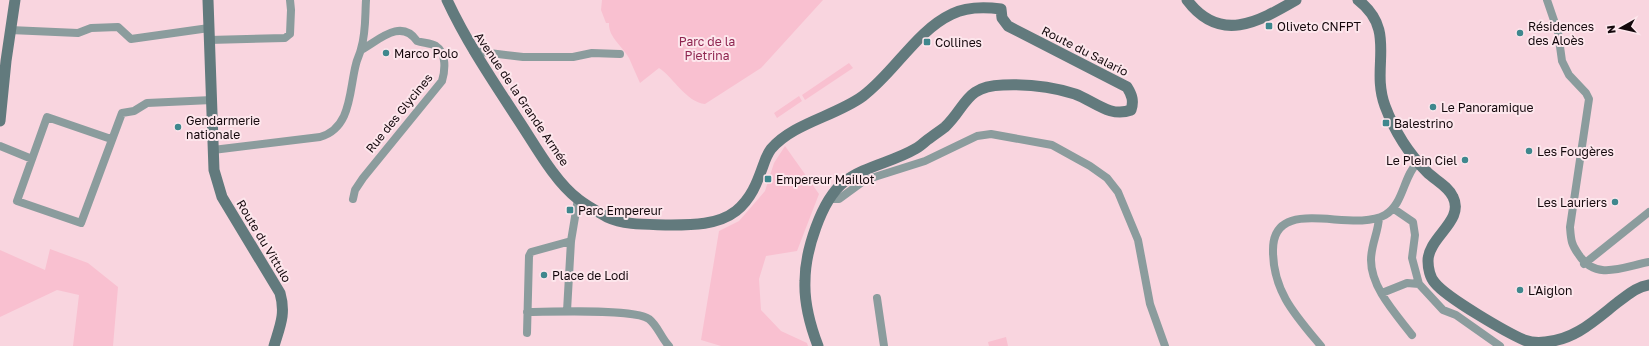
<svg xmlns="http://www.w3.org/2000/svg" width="1649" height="346" font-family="'Golos Text',sans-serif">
	<rect width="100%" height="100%" fill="#f9d5df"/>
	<path fill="#f9c0d0" d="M602,0H823L761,68L705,104C686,102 674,78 659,68L640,83C636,74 632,65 629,58C623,47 608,37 609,23H606L601,10Z
		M849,63L853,68L805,100L802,95Z
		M799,96L802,101L777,118L774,113Z
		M785,146L819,194L797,251L766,256L759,279L761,310L781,331L807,343L808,346H721L701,340L719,231L739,221L765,191L774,163Z
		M50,249L88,263L118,287L113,346H73L79,295L57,290L0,317V250L45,270Z
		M1006,337L1008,346H989L988,342Z"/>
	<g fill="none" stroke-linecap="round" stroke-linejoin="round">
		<path stroke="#8b9c9d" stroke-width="8" d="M1547,0L1558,32L1562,61L1569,75L1586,93L1589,99L1570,227C1571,240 1571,244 1579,255C1596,281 1623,267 1649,262
			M10,30L78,33L91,28L118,27L131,39L209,28
			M209,40L285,38L290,34L291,10L290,0
			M473,51L523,57H573L592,53L620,54
			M111,139L47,117L17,201L81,223L122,113L134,111L147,103L212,100
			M0,146L32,159
			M213,150L320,137C352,128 349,90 356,64C357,59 360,54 361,49C366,33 365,16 366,0
			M353,199L355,190L363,178L442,81C445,71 447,53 436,46C431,43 423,43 417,41C401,18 379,40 361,50
			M829,199H839L865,180L925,161L977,136L991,134L1052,145L1090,166L1107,178L1118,192L1138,240L1150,304L1165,346
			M1394,209L1413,222L1415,235L1412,258L1419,284L1443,310L1456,315L1500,346
			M1379,218C1378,233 1371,245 1371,260C1371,288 1396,314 1412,335
			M1584,264L1649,212
			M1382,293L1407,283L1419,284
			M877,298L884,346
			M567,311L571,241L578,199
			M527,312C549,312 634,308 649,319C658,326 661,338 669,346
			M527,333L529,256L531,252L571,241
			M1321,346C1296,316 1273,292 1273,251C1272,193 1352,234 1385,215C1404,204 1403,176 1418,162"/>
		<path stroke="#627a7d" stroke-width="11" d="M208,0L214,170L222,197L280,293C286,314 280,326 274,346
			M447,0C467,43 493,81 519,121C535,145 555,182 578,199C587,206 598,212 607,217C626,226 651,224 671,225C692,225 718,225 736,211C751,199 757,183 763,166C765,160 768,153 771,149C793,123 836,116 863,96C895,72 916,31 952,14C966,7 985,7 1001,9
			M1187,0C1220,44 1258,22 1296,0
			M1358,0C1398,31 1370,66 1385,106C1394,130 1409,154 1427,172C1435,180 1448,186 1453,197C1465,221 1428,237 1428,261C1428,268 1430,278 1435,283C1447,298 1506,332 1524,340C1530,342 1539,343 1545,342C1575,340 1595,320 1618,302C1628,295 1636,287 1649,285
			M0,121L6,61L15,0
			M818,346C810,325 804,304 805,281C805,252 821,200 844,182C865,166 893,162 915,149C921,146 925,141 930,138C935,134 940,131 945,127C967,106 965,86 1003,85C1026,84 1053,87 1075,94C1094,101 1110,118 1131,110C1134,101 1132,95 1127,87L1008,26L1002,18L1001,9"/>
	</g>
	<g fill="#3f878d" stroke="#fde6ec" stroke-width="1.5">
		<rect x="1265" y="22" width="8" height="8" rx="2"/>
		<circle cx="1520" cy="33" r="4"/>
		<rect x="923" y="38" width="8" height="8" rx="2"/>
		<circle cx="386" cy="53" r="4"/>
		<circle cx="1433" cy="107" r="4"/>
		<rect x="1382" y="119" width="8" height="8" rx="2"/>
		<circle cx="178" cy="127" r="4"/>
		<circle cx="1529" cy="151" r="4"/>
		<circle cx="1465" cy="160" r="4"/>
		<rect x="764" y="175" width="8" height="8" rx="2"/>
		<circle cx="1615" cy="202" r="4"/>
		<rect x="566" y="206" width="8" height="8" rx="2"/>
		<circle cx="544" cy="275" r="4"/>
		<circle cx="1520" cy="290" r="4"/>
	</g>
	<g text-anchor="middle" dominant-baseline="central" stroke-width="4" stroke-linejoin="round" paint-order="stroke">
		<g font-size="12" fill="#14080c" stroke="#fde6ec" text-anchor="start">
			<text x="1277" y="26">Oliveto CNFPT</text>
			<text x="1528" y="26">Résidences<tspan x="1528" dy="14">des Aloès</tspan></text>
			<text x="935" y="42">Collines</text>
			<text x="394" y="53">Marco Polo</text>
			<text x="1441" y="107">Le Panoramique</text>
			<text x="186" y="120">Gendarmerie<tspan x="186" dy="14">nationale</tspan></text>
			<text x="1394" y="123">Balestrino</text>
			<text x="1537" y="151">Les Fougères</text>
			<text x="1457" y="160" text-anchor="end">Le Plein Ciel</text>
			<text x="776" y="179">Empereur Maillot</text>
			<text x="1607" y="202" text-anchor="end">Les Lauriers</text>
			<text x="578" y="210">Parc Empereur</text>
			<text x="552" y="275">Place de Lodi</text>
			<text x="1528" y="290">L'Aiglon</text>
		</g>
		<g font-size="12" fill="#8f2651" stroke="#fde6ec">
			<text x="707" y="41">Parc de la<tspan x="707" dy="14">Pietrina</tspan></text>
		</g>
		<g font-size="12" fill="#14080c" stroke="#fde6ec">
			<text transform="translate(1085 51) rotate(27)">Route du Salario</text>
			<text transform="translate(522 99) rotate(56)">Avenue de la Grande Armée</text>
			<text transform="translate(399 113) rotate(-51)">Rue des Glycines</text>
			<text transform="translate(264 241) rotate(59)">Route du Vittulo</text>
		</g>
	</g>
	<g transform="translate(1621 28) rotate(262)" stroke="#fde6ec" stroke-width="3" paint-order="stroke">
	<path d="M0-3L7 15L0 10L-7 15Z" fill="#14080c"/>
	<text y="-6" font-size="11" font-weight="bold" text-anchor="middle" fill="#14080c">N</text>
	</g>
</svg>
